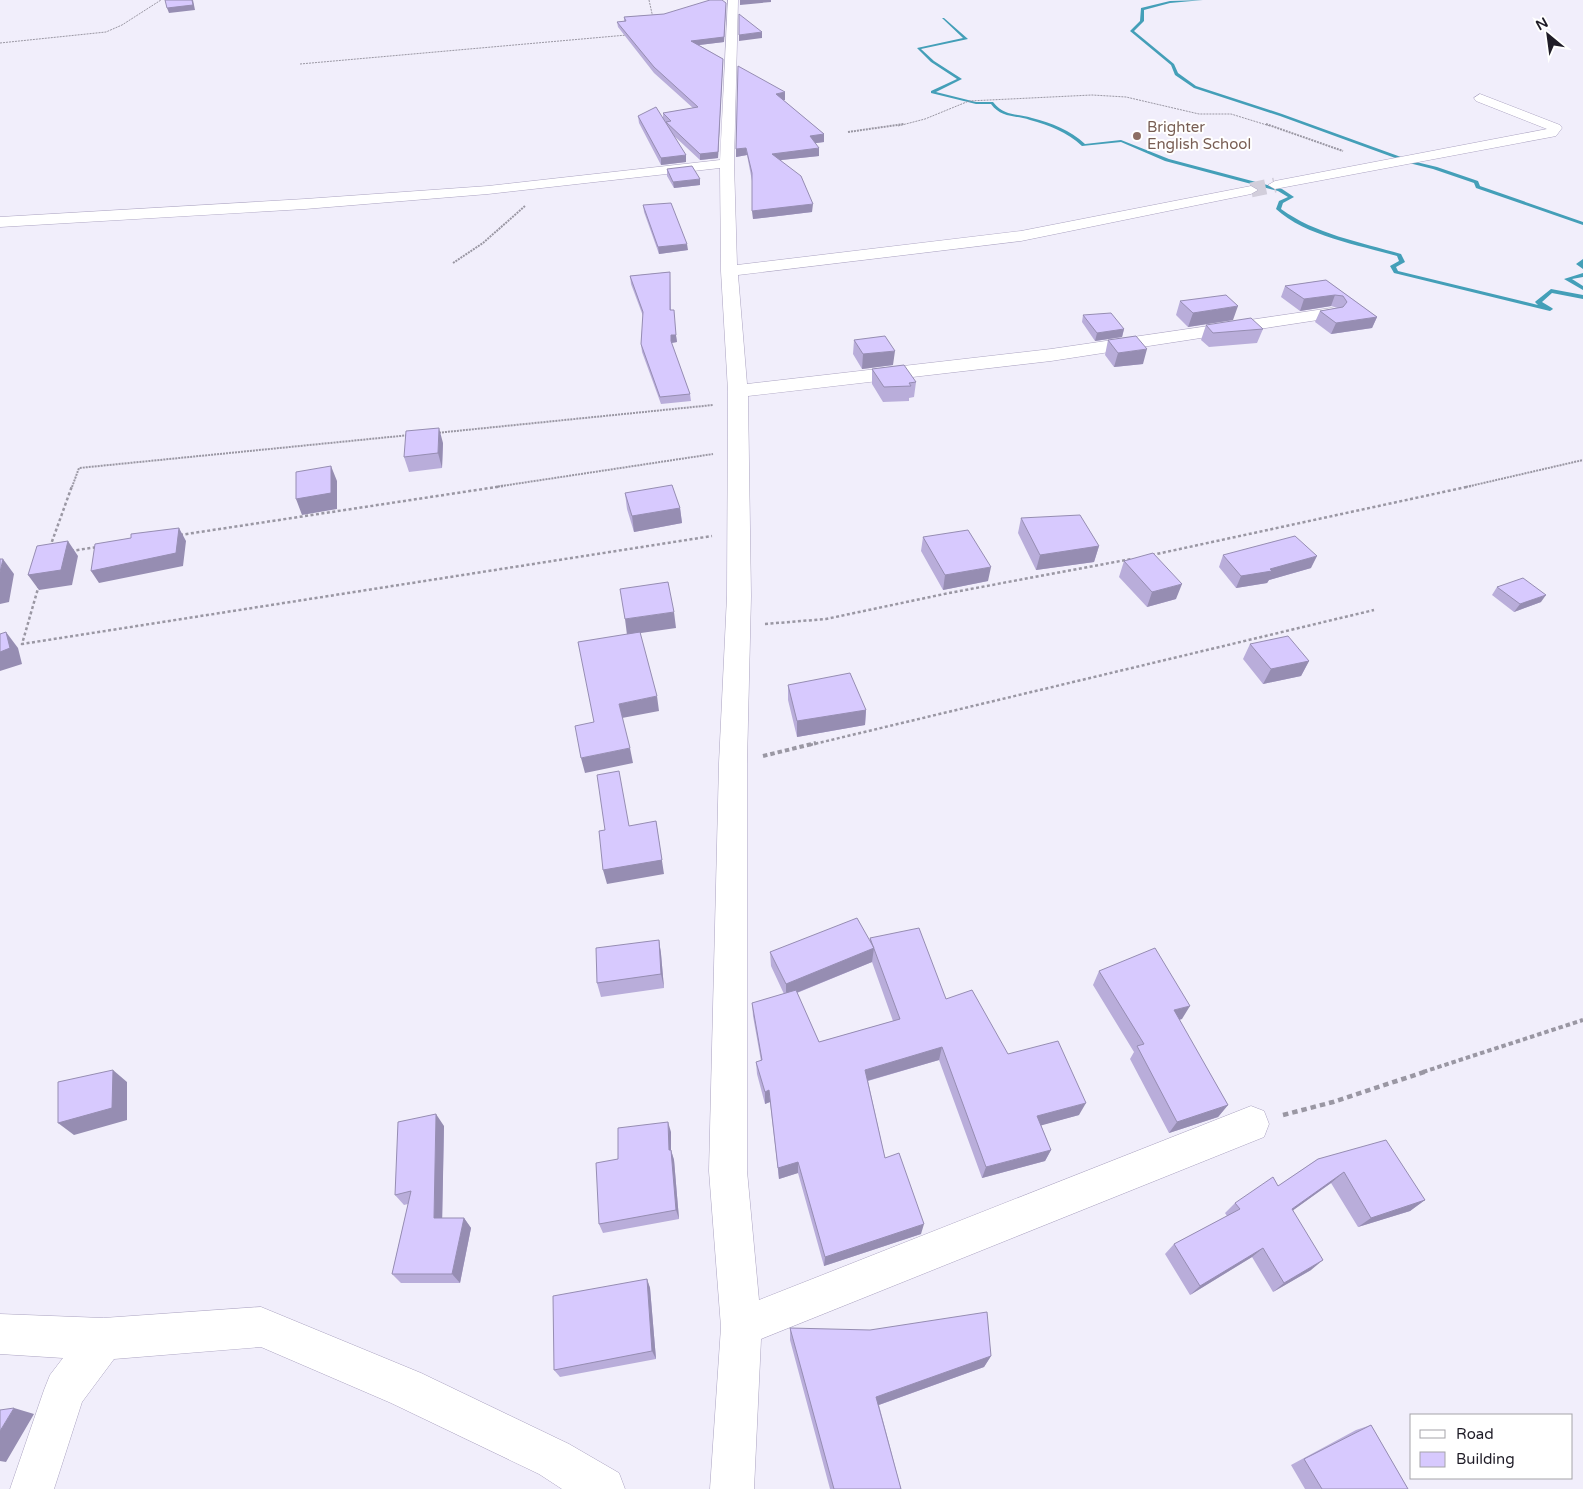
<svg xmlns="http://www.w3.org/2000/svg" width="1583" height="1489" font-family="'Varela Round',sans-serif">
	<rect width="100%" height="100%" fill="#f1eefb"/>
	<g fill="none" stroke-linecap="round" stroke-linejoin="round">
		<path fill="#449fb8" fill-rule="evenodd" d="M1203,0L1170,3L1144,10V21L1134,31L1174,64L1178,73L1196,86L1282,114L1412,161L1437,167L1478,181L1480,186L1583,222V225L1476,188L1474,183L1433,169L1409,163L1280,116L1194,88L1175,75L1171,65L1130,31L1140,21L1141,8L1170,1Z
			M942,18H944L968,39L921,49L934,61L962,79L936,92L976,102H993C1005,117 1016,113 1032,118C1052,123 1070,130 1085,144L1121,140L1169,159L1282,189L1294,197L1283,203L1281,209C1315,234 1360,242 1401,254L1405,262L1396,267L1398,271L1538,305L1535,302L1536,301L1551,289L1583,295V299L1552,293L1542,302L1552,308L1553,309L1550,311L1394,273L1390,266L1399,261L1397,256C1359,245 1305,236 1276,209L1279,201L1288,197L1278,191L1165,161L1121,142L1082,146C1067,132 1049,125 1030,120C1015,115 1001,118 991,104H976L931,93V91L957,79L931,62L917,48L963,38Z
			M1583,259V269L1576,264Z
			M1583,273V277L1572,279L1583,286V290L1564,279Z"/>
		<path stroke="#d2cedb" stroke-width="15" stroke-dasharray="15 8" stroke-linecap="butt" d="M1251,190L1275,185"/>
		<defs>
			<path id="minor" d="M728,0H738L734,163L737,265L1021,231L1251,186L1258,190L1251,194L1021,241L738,275L747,384L1051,349L1331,308L1337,309L1340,313L1337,317L1331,318L1051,361L748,396L751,596L747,763V1171L759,1300L1251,1106L1264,1111L1269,1124L1264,1137L761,1339L754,1489H710L721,1327L709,1171L719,763L727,596L728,391L721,271L720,168L488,194L305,209L0,227V217L305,199L488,186L720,160Z
				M1480,94L1560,125L1562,128L1556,136L1551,137L1275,189L1268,185L1275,181L1547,129L1476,101L1474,98Z
				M261,1307L421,1373L569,1444L619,1473L625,1489H562L539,1474L391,1403L261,1347L114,1359L82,1402L54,1489H10L44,1390L50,1375L63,1358L0,1354V1314L103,1318Z"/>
		</defs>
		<use href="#minor" stroke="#aba3c1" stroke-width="1"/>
		<path stroke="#9a97a3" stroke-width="1" stroke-dasharray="2 1" stroke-linecap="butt" d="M649,0L653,18
			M0,43L106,32L122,25L161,0
			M300,64L627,35
			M898,126L925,119L969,101L1092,95L1126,97L1199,114H1231L1270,126"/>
		<path stroke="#9a97a3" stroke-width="2" stroke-dasharray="2 1" stroke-linecap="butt" d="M1266,124L1343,151
			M848,132L904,124
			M453,263L483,243L525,206
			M436,433L713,405
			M72,487L79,468L410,435
			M495,487L713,454
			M1466,487L1583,460"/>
		<path stroke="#9a97a3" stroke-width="2.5" stroke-dasharray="3 2.5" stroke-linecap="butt" d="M180,535L503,486
			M50,547L72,486
			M71,551L97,547
			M1152,555L1471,486
			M39,585L22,644L712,536
			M765,624L826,619L949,593L1131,559
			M810,745L1374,610"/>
		<path stroke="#9a97a3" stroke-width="4" stroke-dasharray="4.5 3" stroke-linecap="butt" d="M763,756L816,743
			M1423,1072L1583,1020"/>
		<path stroke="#9a97a3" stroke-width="4.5" stroke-dasharray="5.5 4" stroke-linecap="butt" d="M1283,1115L1333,1102L1427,1071"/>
		<use href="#minor" fill="#fff" fill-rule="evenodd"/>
	</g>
	<path fill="#b9adda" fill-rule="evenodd" d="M726,3L724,42L699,45L723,59L718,158L700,160L672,134L686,162L661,165L639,123L638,116L663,119V113L693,108L654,73L618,27L617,22L624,21V17L664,14Z
		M785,92V100H783L824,134V142L815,143L819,156L781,160L812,212L753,219L752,181L747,155L736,157V149Z
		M667,169L700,185L674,188L667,176Z
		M643,205L688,250L659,254L644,212Z
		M670,272L671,310L677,342L671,343L690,394L691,401L661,404L642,352L641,344L643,316L631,284L630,276Z
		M1326,280L1377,317L1372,328L1331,334L1315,322L1320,311L1338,308L1331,306L1300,311L1281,297L1285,286Z
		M1180,301L1233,320L1188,327L1176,315Z
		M1083,315L1124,329L1122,337L1095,341L1082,322Z
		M1206,325L1263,329L1257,343L1209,347L1201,340Z
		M854,340L893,365L862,369L853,354Z
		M1108,340L1143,364L1114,367L1105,355Z
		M872,369L916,382L914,397L909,398V401L883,402L872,384Z
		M443,443L442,468L409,472L404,457Z
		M625,493L680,508L682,523L634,532L627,509Z
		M1021,518L1099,546L1094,562L1036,570L1018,533Z
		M923,537L988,581L943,590L921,551Z
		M1223,555L1311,568L1269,580L1267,583L1236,588L1219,567Z
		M1124,561L1176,599L1147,607L1119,577Z
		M1497,587L1541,602L1514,612L1492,595Z
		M1250,644L1309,661L1301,676L1263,684L1243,659Z
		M788,685L866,710L865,725L797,737L788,700Z
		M870,938L946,999L1008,1054L1079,1115L1041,1125L1051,1150L1045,1161L982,1178L939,1060L868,1081L885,1158L921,1234L824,1266L798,1173L779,1179L770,1102L765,1104L757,1074L756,1062L761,1061L753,1016L752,1003L784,994L771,966L770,952L870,941ZM872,962L893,1021L819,1042L797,993Z
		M659,940L661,954L664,988L601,997L597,983Z
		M1099,971L1182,1019L1179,1020L1228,1105L1218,1117L1169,1133L1130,1059L1134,1052L1093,985Z
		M444,1126L442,1218H464L471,1228L460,1283H401L392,1274L408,1204L404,1205L395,1195Z
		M671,1132V1150L674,1160L679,1219L603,1233L599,1224L618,1159Z
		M1318,1159L1425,1200L1410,1211L1358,1227L1331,1183L1293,1210L1311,1270L1273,1292L1252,1257L1190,1295L1165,1254L1174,1244L1227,1216L1225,1213L1235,1203L1278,1186Z
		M647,1279L650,1288L656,1359L560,1377L554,1370Z
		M790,1328L991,1356L984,1367L879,1405L901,1489H830L790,1340Z
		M1371,1425L1408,1489H1305L1291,1465L1356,1430Z"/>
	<path fill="#968db2" d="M193,0L195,10L169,13L167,8Z
		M740,0H771V2L740,5Z
		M726,3L724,42L691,46V41Z
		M762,32V38L739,41V35Z
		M723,59L718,158L700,160V154Z
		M785,92V100L776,101V94Z
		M824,134V142L809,144L810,136Z
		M746,148L747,155L736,157V149Z
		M819,148V156L772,161V154Z
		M686,155V162L661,165V158Z
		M700,179V185L674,188L673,182Z
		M813,204L812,212L753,219L752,211Z
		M687,244L688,250L659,254L658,247Z
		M1335,295L1331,306L1300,311L1304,299Z
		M1238,306L1233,320L1188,327L1193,313Z
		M1377,317L1372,328L1331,334L1336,323Z
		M1124,329L1122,337L1095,341L1097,333Z
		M671,335H676L677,342L671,343V349Z
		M1147,349L1143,364L1114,367L1118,353Z
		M895,351L893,365L862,369L863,354Z
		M439,428L443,443L442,468L438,453Z
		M331,466L337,481V509L302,515L296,499Z
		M680,508L682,523L634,532L632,516Z
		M179,528L186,541L183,566L99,583L91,571Z
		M68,541L78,556L72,585L39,590L28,575Z
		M1099,546L1094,562L1036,570L1040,555Z
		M1317,556L1311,568L1269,580L1267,583L1236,588L1241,576Z
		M3,559L14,574L9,602L0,604V572Z
		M991,567L988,581L943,590L945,575Z
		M1182,584L1176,599L1147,607L1152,592Z
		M1546,595L1541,602L1514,612L1520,604Z
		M674,612L676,628L627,635L625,619Z
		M6,632L18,648L22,664L0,671V652Z
		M1309,661L1301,676L1263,684L1271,669Z
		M657,696L659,711L622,718L619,704Z
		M866,710L865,725L797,737V721Z
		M630,748L633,763L585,773L581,758Z
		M656,821L664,874L607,884L603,870Z
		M659,940L661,954L664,988L661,974Z
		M874,948L872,962L786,997V984Z
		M1190,1006L1182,1019L1166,1023L1174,1010Z
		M942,1047L939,1060L863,1082L865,1070Z
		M113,1070L127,1082V1120L74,1135L58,1123Z
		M769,1090L770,1102L765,1104V1092Z
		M1086,1103L1079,1115L1032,1128L1037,1116Z
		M1228,1105L1218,1117L1169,1133L1177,1122Z
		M436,1114L444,1126L442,1228L434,1218Z
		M668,1122L671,1132V1160L669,1150Z
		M671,1150L674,1160L679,1219L676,1210Z
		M1051,1150L1045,1161L982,1178L986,1167Z
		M798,1162V1173L779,1179L778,1168Z
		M1344,1172L1331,1183L1281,1219L1292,1209Z
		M1425,1200L1410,1211L1358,1227L1371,1218Z
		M464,1218L471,1228L460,1283L452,1274Z
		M924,1224L921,1234L824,1266L825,1257Z
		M1263,1248L1252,1257L1190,1295L1200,1286Z
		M1323,1260L1311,1270L1273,1292L1284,1283Z
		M647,1279L650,1288L656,1359L652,1351Z
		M991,1356L984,1367L873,1407L876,1397Z
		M14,1408L34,1414L6,1462L0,1461V1431Z"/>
	<path fill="#d7c9fe" stroke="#968db2" d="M165,0H192L193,5L167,8Z
		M710,0H722L726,3L724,37L691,41L723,59L718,152L700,154L666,122L671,121L663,113L698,107L654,67L617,22L626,21L624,17L664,14Z
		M739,14L762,32L739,35Z
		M738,66L785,92L776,94L824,134L810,136L819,148L772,154L801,176L813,204L752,211V173L746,148L736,149Z
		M656,107L686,155L661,158L638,116Z
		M692,166L700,179L673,182L667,169Z
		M671,203L687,244L658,247L643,205Z
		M670,272V310H674L676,335H671V341L690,394L660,397L641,344L643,312L630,276Z
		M1326,280L1377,317L1336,323L1320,311L1343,307L1347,302L1343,296L1335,295L1304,299L1285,286Z
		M1226,295L1238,306L1193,313L1180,301Z
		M1111,313L1124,329L1097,333L1083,315Z
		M1251,318L1263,329L1213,333L1206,325Z
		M885,336L895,351L863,354L854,340Z
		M1136,336L1147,349L1118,353L1108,340Z
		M904,365L916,382L909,383L911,386L884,387L872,369Z
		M439,428L438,453L404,457L406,431Z
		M331,466V493L296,499V472Z
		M672,485L680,508L632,516L625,493Z
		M1080,515L1099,546L1040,555L1021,518Z
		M179,528L176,553L91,571L95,544L131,538V534Z
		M968,530L991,567L945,575L923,537Z
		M1295,536L1317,556L1270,569L1272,571L1241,576L1223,555Z
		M68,541L61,570L28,575L37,546Z
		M1153,553L1182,584L1152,592L1124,561Z
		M0,559H3L0,572Z
		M1523,578L1546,595L1520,604L1497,587Z
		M668,582L674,612L625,619L620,589Z
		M6,632L10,648L0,652V634Z
		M640,632L657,696L619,704L630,748L581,758L575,726L594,722L578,642Z
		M1288,636L1309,661L1271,669L1250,644Z
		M850,673L866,710L797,721L788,685Z
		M619,771L629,826L656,821L662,860L603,870L599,831L605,830L597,775Z
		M857,918L874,948L786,984L770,952Z
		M919,928L946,999L972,990L1008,1054L1058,1041L1086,1103L1037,1116L1051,1150L986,1167L942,1047L865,1070L885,1158L899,1153L924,1224L825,1257L798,1162L778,1168L769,1090L765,1092L756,1062L762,1060L752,1003L796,990L819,1042L900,1019L870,938Z
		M659,940L661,974L597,983L596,948Z
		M1155,948L1190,1006L1174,1010L1228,1105L1177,1122L1137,1046L1144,1044L1099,971Z
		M113,1070L112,1108L58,1123V1082Z
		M436,1114L434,1218H464L452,1274H392L411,1191L395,1195L398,1122Z
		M668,1122L669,1150H671L676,1210L599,1224L596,1163L618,1159V1128Z
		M1386,1140L1425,1200L1371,1218L1344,1172L1292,1209L1323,1260L1284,1283L1263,1248L1200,1286L1174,1244L1240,1209L1235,1203L1273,1177L1278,1186L1318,1159Z
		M647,1279L652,1351L554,1370L553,1296Z
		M987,1312L991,1356L876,1397L901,1489H834L790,1328L870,1330Z
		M14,1408L0,1431V1410Z
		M1371,1425L1408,1489H1322L1304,1459Z"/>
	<circle fill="#8d6e63" stroke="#fff" stroke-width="2" cx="1137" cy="136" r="5"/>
	<g text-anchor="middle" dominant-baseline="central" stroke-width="4" stroke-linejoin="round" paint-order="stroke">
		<g font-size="15" fill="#785e54" stroke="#fff" text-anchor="start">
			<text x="1147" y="127">Brighter<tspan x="1147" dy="17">English School</tspan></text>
		</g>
	</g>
	<rect x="1410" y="1414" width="162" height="65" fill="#ffffff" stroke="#a5a4a9"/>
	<rect x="1420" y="1430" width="25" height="8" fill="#ffffff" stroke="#a5a4a9"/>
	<text x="1456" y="1439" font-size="15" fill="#1f1c27">Road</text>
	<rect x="1420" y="1452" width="25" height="15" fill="#d7c9fe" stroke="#a5a4a9"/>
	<text x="1456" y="1464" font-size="15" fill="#1f1c27">Building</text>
	<g transform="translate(1548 35) rotate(331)" stroke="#ffffff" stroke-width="4" paint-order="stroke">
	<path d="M0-4L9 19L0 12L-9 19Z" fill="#1f1c27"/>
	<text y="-8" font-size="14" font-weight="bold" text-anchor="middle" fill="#1f1c27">N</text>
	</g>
</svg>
